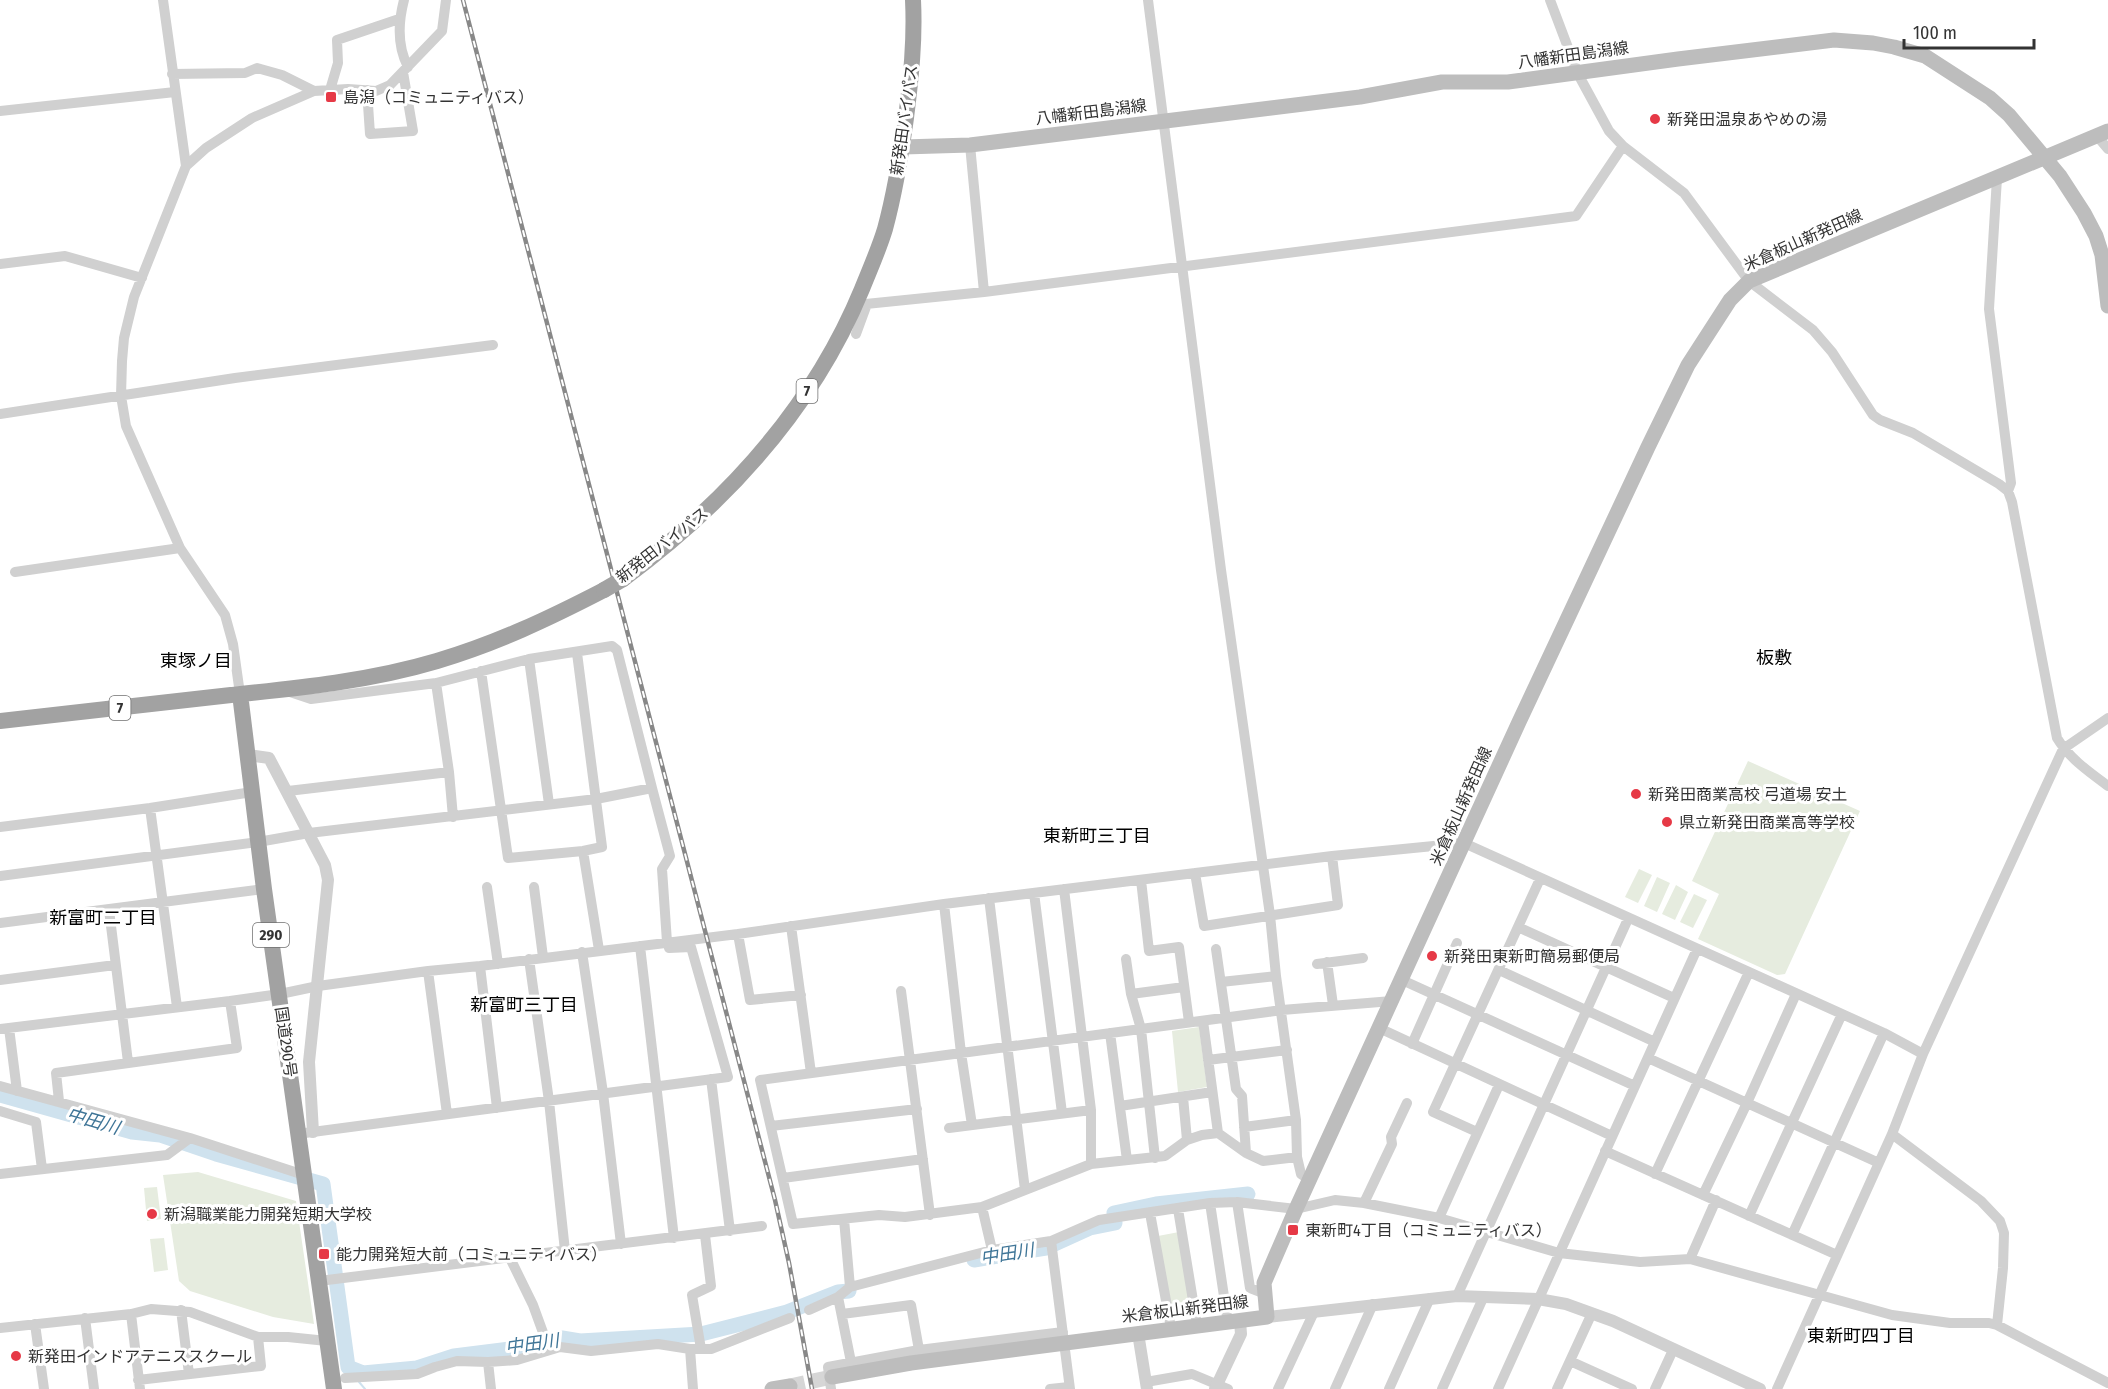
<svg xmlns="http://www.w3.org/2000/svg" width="2108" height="1389" font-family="'Fira Sans Condensed','Noto Sans JP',sans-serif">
	<rect width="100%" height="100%" fill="#fff"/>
	<path fill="#e6ecdf" d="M1748,761L1860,811L1785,974L1777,975L1698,939L1719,894L1692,881Z
		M1639,869L1652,875L1638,903L1625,897Z
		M1657,877L1670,883L1657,912L1644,906Z
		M1676,885L1688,892L1675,920L1662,914Z
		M1694,894L1707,900L1693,928L1680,922Z
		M1199,1027L1207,1087L1178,1092L1172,1031Z
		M198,1172L296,1201L314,1324L273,1317L190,1291L179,1281L163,1175Z
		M157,1187L161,1219L147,1221L144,1188Z
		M1179,1232L1192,1315L1173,1317L1158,1236Z
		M164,1238L168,1270L154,1272L150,1239Z"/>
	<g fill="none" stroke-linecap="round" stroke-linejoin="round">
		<path stroke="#cfe2ee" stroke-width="2" d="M348,1367L352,1373
			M359,1382L365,1389"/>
		<path stroke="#cfe2ee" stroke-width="15" d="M0,1095L132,1132L160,1135L216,1154L323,1184L348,1367L363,1373L417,1368L454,1356L510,1349L562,1338L580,1341L701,1334L787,1312L838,1292L849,1291
			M974,1260L1046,1248L1090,1228L1115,1223L1114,1213L1156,1204L1248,1194"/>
		<path stroke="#d6d6d6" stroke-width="15" stroke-dasharray="15 8" stroke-linecap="butt" d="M790,1386L832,1377"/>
		<path stroke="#d0d0d0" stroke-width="10" d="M163,0L186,166
			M404,0C398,23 397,46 408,67
			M1148,0L1221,570L1270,915L1276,976L1296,1120L1297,1157L1301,1174L1310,1180
			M1550,0L1578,74L1609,131L1623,146L1684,193L1749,281L1813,330L1832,352L1873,415L1880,420L1913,433L1999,484L2008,491L2012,502L2057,738C2069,758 2089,772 2108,786
			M172,74L245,73L257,68L282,75L314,91
			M330,90L338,63L337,40L399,19
			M367,90L370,134L413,131L403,72
			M0,111L175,92
			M2097,136L2108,149
			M970,145L984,292
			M1997,178L1989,309L2011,483L2008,491
			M0,264L65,256L142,278
			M856,305L984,292L1576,216L1623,146
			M856,334L867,304
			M0,414L235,378L493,345
			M15,572L180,548
			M529,659L549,804
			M481,671L508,858L583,851L602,847L577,653
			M436,683L449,772L453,817
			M287,691L311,699L436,683L529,659L612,646L617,650L652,788
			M240,694L233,644L225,615L180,548L126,426L121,396L122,361L124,338L134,297L186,166L206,148L252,118L314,91L348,89L376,91L390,85L442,31L446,0
			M288,791L449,772
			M150,808L177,1007
			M0,827L150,808L252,792
			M583,851L599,950
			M1195,873L1204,926L1338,905L1332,856
			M0,876L258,842L309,833L596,799L652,788L670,856L662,869L667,942L669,948L691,947L728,1077L305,1133
			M1141,880L1149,951L1179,947L1189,1022
			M487,887L498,964
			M534,887L543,957
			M1064,889L1091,1110V1164
			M1034,893L1062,1113
			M989,898L1025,1190
			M944,904L961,1053L972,1125
			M109,910L128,1062
			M0,923L264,889
			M791,926L811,1073
			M1518,927L1674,998
			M738,934L750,1000L801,995
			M640,946L674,1238
			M1216,949L1236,1089L1242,1096L1246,1153
			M582,952L603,1093L621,1244
			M529,959L549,1101L565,1251
			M1126,959L1131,994L1141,1029L1155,1158
			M1327,962L1333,1005
			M1317,964L1363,958
			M480,966L497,1108
			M1499,970L1655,1042
			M428,971L447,1114
			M0,980L115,965
			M1402,980L1635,1086
			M1221,982L1276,976
			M901,991L930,1215
			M1131,994L1184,987
			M1203,1021L1218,1133
			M9,1028L17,1091
			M1379,1028L1612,1136
			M0,1029L230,1001L280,994L318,986L428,971L480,966L738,934L944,904L1332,856L1464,843L1884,1033L1923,1054
			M1110,1033L1127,1160
			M1412,1044L1457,943
			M1648,1058L1879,1163
			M1208,1060L1287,1050
			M711,1079L730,1231
			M0,1086L190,1138L304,1175
			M1183,1097L1187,1140
			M59,1101L56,1073L237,1048L230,1001
			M1120,1106L1212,1092
			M0,1111L36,1122L42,1169
			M771,1126L917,1109
			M1244,1127L1296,1120
			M949,1128L1091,1110
			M1477,1132L1433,1112L1540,879
			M1892,1134L1981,1201L2000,1221L2004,1233L2003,1268L1997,1325
			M1605,1151L1837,1255
			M1297,1157L1263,1161L1246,1153L1218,1133L1202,1135L1187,1140L1165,1156L1091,1164L982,1207L905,1217L879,1215L793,1224L760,1080L1282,1010L1392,1001
			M0,1174L167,1155L190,1138
			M1655,1174L1749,972
			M783,1178L923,1159
			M1703,1195L1747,1103L1796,994
			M1237,1202L1250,1288L1263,1293
			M1210,1203L1228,1323
			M1364,1203L1392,1144L1391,1137L1407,1103
			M982,1207L992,1250
			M1178,1209L1197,1325
			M1150,1213L1171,1328
			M1749,1216L1842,1014
			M1439,1218L1499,1085
			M844,1219L850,1287
			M1792,1235L1884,1033
			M1051,1241L1070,1389
			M510,1258L533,1305L549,1349
			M1690,1259L1716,1200
			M319,1281L762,1226
			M1457,1296L1628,919
			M838,1297L851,1362
			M181,1310L189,1374
			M809,1310L838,1297L850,1287L992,1250L1051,1241L1099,1220L1210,1203L1237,1202L1296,1209L1335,1200L1364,1203L1439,1218L1559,1253L1640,1262L1690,1259L1892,1315L1950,1323H1989L1997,1325L2108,1383
			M131,1314L140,1389
			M842,1314L911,1305L919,1350
			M85,1318L94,1389
			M35,1324L44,1389
			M0,1328L131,1314L151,1309L190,1312L258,1337H288L327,1341
			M690,1349L693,1389
			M701,1349L692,1295L711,1286L705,1235
			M1570,1361L1632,1389
			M488,1362L491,1389
			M345,1378L417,1374L435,1367L457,1361L488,1362L517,1360L560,1347L591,1351L658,1344L690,1349H711L790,1318
			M138,1380L261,1366L258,1337
			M1146,1382L1192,1374L1228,1389
			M831,1389L828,1367L919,1350L1063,1332
			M1050,1389L1069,1387
			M1278,1389L1314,1312
			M1335,1389L1373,1304
			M1389,1389L1430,1298
			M1442,1389L1484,1296
			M1498,1389L1697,949
			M1557,1389L1592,1313
			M1655,1389L1673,1350
			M1777,1389L1892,1134L1923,1054L2063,749L2108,718"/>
		<path stroke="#d0d0d0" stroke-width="12" d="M248,755L269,758L325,865L328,880L309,1062L313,1132
			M1267,1317L1457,1296L1538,1299L1566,1304L1613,1321L1760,1389
			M1138,1333L1147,1389
			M1215,1389L1241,1334L1240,1321"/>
		<path stroke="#bdbdbd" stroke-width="15" d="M903,147L970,145L1360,97L1442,82H1508L1678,59L1834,40L1873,43L1894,47L1925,56L1990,98L2009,115L2060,176L2084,213L2096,236L2102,255L2108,306
			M832,1377L911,1363L1267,1317L1264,1283L1296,1209L1519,722L1648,447L1688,365L1730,300L1749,281L2108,131
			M772,1389L790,1386"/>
		<path stroke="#a2a2a2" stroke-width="16" d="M623,579C726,503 813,408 862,289C870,269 879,249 885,229C895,192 901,155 906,118C911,78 915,40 913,0
			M240,694L264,889L334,1389
			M0,721C77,712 154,704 231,695C300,688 370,681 437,661C497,643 548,619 604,590"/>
		<defs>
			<path id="rail" d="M463,0L775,1200L789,1263L812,1389"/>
		</defs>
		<use href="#rail" stroke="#888" stroke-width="4.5"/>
		<use href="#rail" stroke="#fff" stroke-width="2" stroke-dasharray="7" stroke-linecap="butt"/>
		<path stroke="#a2a2a2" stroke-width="16" d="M604,590L623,579"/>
	</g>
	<g fill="#e63946" stroke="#fff" stroke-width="2">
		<rect x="325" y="91" width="12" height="12" rx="3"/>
		<circle cx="1655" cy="119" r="6"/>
		<circle cx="1636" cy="794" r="6"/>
		<circle cx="1667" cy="822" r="6"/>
		<circle cx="1432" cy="956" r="6"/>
		<circle cx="152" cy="1214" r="6"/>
		<rect x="1287" y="1224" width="12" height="12" rx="3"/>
		<rect x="318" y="1248" width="12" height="12" rx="3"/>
		<circle cx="16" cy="1356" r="6"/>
	</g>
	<g text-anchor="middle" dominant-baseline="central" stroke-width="6" stroke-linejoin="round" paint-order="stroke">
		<g fill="#fff" stroke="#707070" stroke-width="1.5">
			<rect x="796.5" y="379" width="21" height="24" rx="4.5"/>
			<rect x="109.5" y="696" width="21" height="24" rx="4.5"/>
			<rect x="253" y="923" width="36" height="24" rx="4.5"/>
		</g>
		<g font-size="15" font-weight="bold" fill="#333">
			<text x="807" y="391">7</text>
			<text x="120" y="708">7</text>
			<text x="271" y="935">290</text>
		</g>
		<g font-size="16" fill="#333" stroke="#fff">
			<text transform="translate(1573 55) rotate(-8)">八幡新田島潟線</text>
			<text transform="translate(1091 112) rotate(-7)">八幡新田島潟線</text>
			<text transform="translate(904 120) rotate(-82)">新発田バイパス</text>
			<text transform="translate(1803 240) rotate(-24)">米倉板山新発田線</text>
			<text transform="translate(662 545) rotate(-38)">新発田バイパス</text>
			<text transform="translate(1461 806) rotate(-66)">米倉板山新発田線</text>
			<text transform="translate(286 1042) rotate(82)">国道290号</text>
			<text transform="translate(1185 1309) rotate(-7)">米倉板山新発田線</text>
		</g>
		<g font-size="16" fill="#333" stroke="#fff" text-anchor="start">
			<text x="343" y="97">島潟（コミュニティバス）</text>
			<text x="1667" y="119">新発田温泉あやめの湯</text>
			<text x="1648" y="794">新発田商業高校 弓道場 安土</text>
			<text x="1679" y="822">県立新発田商業高等学校</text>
			<text x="1444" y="956">新発田東新町簡易郵便局</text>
			<text x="164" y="1214">新潟職業能力開発短期大学校</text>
			<text x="1305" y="1230">東新町4丁目（コミュニティバス）</text>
			<text x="336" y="1254">能力開発短大前（コミュニティバス）</text>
			<text x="28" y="1356">新発田インドアテニススクール</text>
		</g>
		<g font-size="18" fill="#000" stroke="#fff">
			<text x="1774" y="658">板敷</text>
			<text x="196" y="661">東塚ノ目</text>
			<text x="1097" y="836">東新町三丁目</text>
			<text x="103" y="918">新富町二丁目</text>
			<text x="524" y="1005">新富町三丁目</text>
			<text x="1861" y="1336">東新町四丁目</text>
		</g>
		<g font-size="18" font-style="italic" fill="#3f7597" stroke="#fff">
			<text transform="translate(93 1121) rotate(16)">中田川</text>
			<text transform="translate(1007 1254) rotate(-9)">中田川</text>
			<text transform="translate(532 1344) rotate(-8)">中田川</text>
		</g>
	</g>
	<path d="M1904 39v9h130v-9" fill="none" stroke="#333333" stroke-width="3"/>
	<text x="1913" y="39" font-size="18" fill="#333333" stroke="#ffffff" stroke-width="4.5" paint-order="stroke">100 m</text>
</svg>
